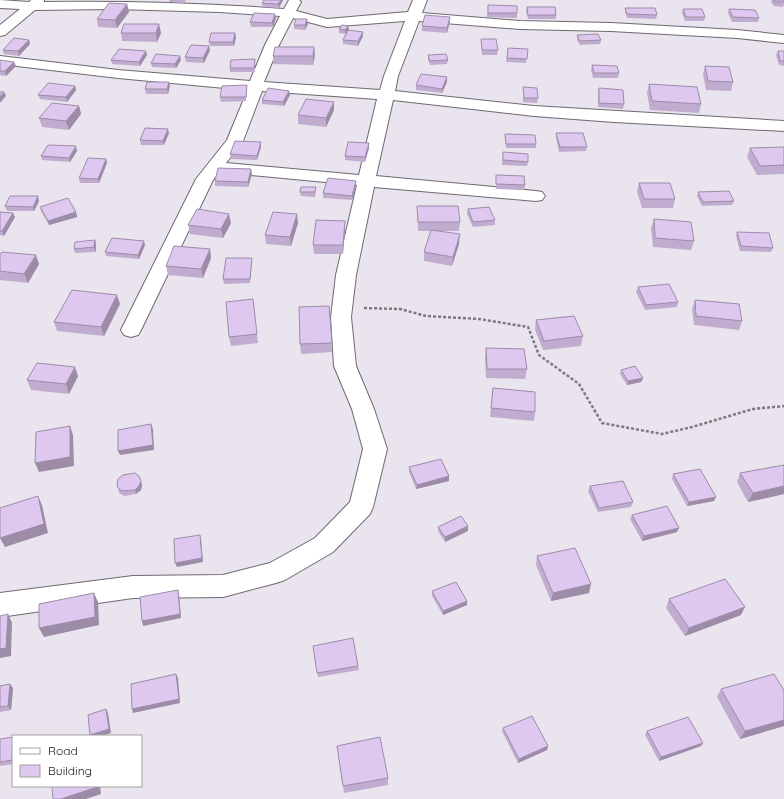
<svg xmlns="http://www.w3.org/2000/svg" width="784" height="799" font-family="Quicksand,sans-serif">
	<rect width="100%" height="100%" fill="#e9e4ed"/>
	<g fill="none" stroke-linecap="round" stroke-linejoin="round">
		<defs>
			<path id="minor" d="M0,0L29,2L31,0H44V2C124,1 204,3 284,9L289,0H299L301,2L296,11L327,19L408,12L413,0H427L422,13L520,21L611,23L737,30L784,35V43L737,38L611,31L520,29L419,21L398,76L395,91L534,106L784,121V131L614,122L534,116L393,100L376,176L536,191L542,192L545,196L542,200L536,201L374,187L356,275L351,317L356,366L374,409L387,449L373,507L370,514L333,552L285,580L276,583L223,597L133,598L0,617V593L133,576L223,575L270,563L315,538L350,502L363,449L352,409L334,366L331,317L336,275L357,185L219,172L213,180L141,330L138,335L131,337L124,335L121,330L196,179L227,140L244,99L246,90L118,78L0,64V56L118,70L250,81L265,45L280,16L219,12L115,9L35,10L5,35L0,36V25L20,9L0,8ZM293,18L327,27L405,21L384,76L380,90L264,82L279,45ZM262,91L377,99L359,175L226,163L243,141Z"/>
		</defs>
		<use href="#minor" stroke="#6d6971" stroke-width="2"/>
		<path stroke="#7d7980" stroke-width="2.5" stroke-dasharray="3 2" stroke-linecap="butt" d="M364,308L400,309L426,316L479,319L528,327L539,355L579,384L602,423L662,434L692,427L753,409L784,406"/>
		<use href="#minor" fill="#fff" fill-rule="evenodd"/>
	</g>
	<path fill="#c0acce" d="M169,0H186L184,3L170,2Z
		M283,0L279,8L263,7L262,3Z
		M772,0H783L784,4L783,7L774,6L771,2Z
		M127,4L129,12L117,28L98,27L97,19Z
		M488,5L517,13V18L487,17Z
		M527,7L556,15V19H528L526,11Z
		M625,8L657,15L656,19L627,18L625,12Z
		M683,9L705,17L704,21H685L682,13Z
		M729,9L759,18L758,22H732L728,13Z
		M450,17V21L447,33L422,31V26Z
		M276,18L273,27H251L250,22Z
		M308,24L305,30L294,29V25Z
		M339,29L349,30L346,34L339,33Z
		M363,32V36L358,46L343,44V40Z
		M121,33H161L157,42L122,41Z
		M577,35L601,40L600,44L580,45L577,40Z
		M236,37L234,46H210L209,42Z
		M481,39L498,50L497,55H482Z
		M29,40L30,44L19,56L4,54L3,50Z
		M508,48L528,49L526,63L506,62Z
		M210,50L204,63L186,62L185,57Z
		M778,51H784V66L779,65L776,55Z
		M147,55L140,66L112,64L111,60Z
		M315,55L313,65L273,64V56Z
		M428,55L448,60L447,64L430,65L428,60Z
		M255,59V72H230V68Z
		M0,60L16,66L6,76L0,75Z
		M181,60L176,68L152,67L151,63Z
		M592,65L619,73L618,78H593L591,70Z
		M705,66L733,82L731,91L706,90L703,74Z
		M447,77V82L442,93L416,90V85Z
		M169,82L170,86L168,94H146L145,89Z
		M649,84L701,104L699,113L650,110L647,93Z
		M75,86L76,90L67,102L40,99L38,95Z
		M523,87L538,98L537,103L523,102Z
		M599,88L624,104L623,109L598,107V92Z
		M247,90L246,101L221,102L220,97Z
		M289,91L290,95L284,106L262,104V100Z
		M79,106L81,114L69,130L42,127L39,118Z
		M334,110L326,127L298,124V115Z
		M169,133L164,145H141L140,140Z
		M556,133L587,147L586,151L559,152L556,138Z
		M505,134L536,144V148H506L505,139Z
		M369,143V148L365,162L345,160V156Z
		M261,147L257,160L231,159L230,154Z
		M750,148H784V174L757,175L747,157Z
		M77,151L70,162L42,160L41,156Z
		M503,152L528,162L527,166L502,165Z
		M106,159L107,163L99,183H80L79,178Z
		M252,174L248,187L215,186V181Z
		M496,175L525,185L524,190L496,189Z
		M356,181V185L352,200L323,198V193Z
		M639,183L675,199L673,208H642L637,192Z
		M300,192H316L315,197L301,196Z
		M698,192L734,201L732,205L702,206L697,196Z
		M39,201L34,211H7L5,206Z
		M417,206L460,222L459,231H436L459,244L452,266L424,261V252L431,231H418Z
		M40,207L76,212L77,217L49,225L41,211Z
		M468,209L495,220V225L473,227L467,214Z
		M0,212L15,217L4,236L0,235Z
		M654,219L694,241L691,250L653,247L651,228Z
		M345,221V230L343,254H314L313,245Z
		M231,223L223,238L190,234L188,225Z
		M298,223L291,246L266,244L265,235Z
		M737,232L773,248L771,252L740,251L736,236Z
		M95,240L96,245V252L75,253L74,249Z
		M145,245L139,259L106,256L105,252Z
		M210,249L211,258L203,278L168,275L166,266Z
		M0,254L39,264L28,283L0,280Z
		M252,262L250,283L224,284L223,279Z
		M638,287L678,302L677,307L645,310L636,292Z
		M695,300L742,321L739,330L694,325L692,309Z
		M120,304L104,336L57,331L54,322Z
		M329,306L332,352L301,354L300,344Z
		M254,309L258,343L231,346L229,337Z
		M536,320L583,336L581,346L543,350L535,330Z
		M486,348L527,369L525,379L486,378L485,357Z
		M621,370L643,378L641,382L627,385L620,374Z
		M78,376L69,394L31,390L27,380Z
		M493,388L535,412L534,421L490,417Z
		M784,465V494L748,502L737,482L740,473Z
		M409,467L449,481L416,489L409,472Z
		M673,474L714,501L687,506L672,479Z
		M142,485L141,490L136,494L124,496L119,493L118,488Z
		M590,486L633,502L631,507L598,512L588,491Z
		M632,515L679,528L677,532L642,541L630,519Z
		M438,527L468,531L445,542L438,531Z
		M537,556L589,593L551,601L536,565Z
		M432,591L467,601V605L443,615L432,596Z
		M669,599L741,615L685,636L666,608Z
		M313,646L358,666L359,670L318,677Z
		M10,684L13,688L11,710L0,712V686Z
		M721,689L784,690V726L740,739L717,697Z
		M503,728L547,750L518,763L502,731Z
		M647,731L703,743L701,746L659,761L645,735Z
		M13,737V764L0,766V739Z
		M337,746L388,778V785L344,793Z"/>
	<path fill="#9c8ca8" d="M281,0H283L279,8L278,4Z
		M127,4L129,12L117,28L115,20Z
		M275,14L276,18L273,27L272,23Z
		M450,17V21L447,33V28Z
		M307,19L308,24L305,30V25Z
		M159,24L161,33L157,42L156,33Z
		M348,26L349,30L346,34L345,30Z
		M363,32V36L358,46V41Z
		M235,33L236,37L234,46L233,42Z
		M29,40L30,44L19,56L18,51Z
		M209,46L210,50L204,63L203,58Z
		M314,47L315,55L313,65V56Z
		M146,51L147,55L140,66L139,62Z
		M180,56L181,60L176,68L175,64Z
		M14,62L16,66L6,76L5,71Z
		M447,77V82L442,93V89Z
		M169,82L170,86L168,94L167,89Z
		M75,86L76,90L67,102L66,97Z
		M289,91L290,95L284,106L283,102Z
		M4,92L6,96L0,103V97Z
		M334,102V110L326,127V118Z
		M79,106L81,114L69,130L66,121Z
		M168,129L169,133L164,145L163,141Z
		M261,142V147L257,160V156Z
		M369,143V148L365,162V157Z
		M76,146L77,151L70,162L69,158Z
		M106,159L107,163L99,183L98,179Z
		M251,169L252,174L248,187V182Z
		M356,181V185L352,200V196Z
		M38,196L39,201L34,211L33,207Z
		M76,212L77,217L49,225L48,221Z
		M13,213L15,217L4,236L2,231Z
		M229,214L231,223L223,238L221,229Z
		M297,214L298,223L291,246L290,237Z
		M345,221V230L343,254V245Z
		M460,234L459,244L452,266L453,257Z
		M95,240L96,245V252L94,247Z
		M144,241L145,245L139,259L138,255Z
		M210,249L211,258L203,278L201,269Z
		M36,255L39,264L28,283L24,274Z
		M117,295L120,304L104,336L101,327Z
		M75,367L78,376L69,394L66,384Z
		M643,378L641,382L627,385L628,381Z
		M151,424L153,429L154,450L120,455L118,451Z
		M70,426L73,435L74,466L39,472L35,463Z
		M449,476V481L416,489L417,485Z
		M141,481L142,485L141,490L136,494L135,490Z
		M784,486V494L748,502L753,493Z
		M38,496L42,505L48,533L5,547L0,538Z
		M716,497L714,501L687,506L689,502Z
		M468,526V531L445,542V537Z
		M679,528L677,532L642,541L644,536Z
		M200,535L201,539L203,562L177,567L175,563Z
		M591,584L589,593L551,601L553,593Z
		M178,590L179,594L181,618L143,626L142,621Z
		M94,593L98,602L99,625L44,637L39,628Z
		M467,601V605L443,615V611Z
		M745,607L741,615L685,636L689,628Z
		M8,614L12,623L11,656L0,658V649Z
		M176,674L178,678L180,703L133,713L132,709Z
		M10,684L13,688L11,710L8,706Z
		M106,709L108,713L111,733L101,736H91L90,735Z
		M784,720V726L740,739L745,731Z
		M703,743L701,746L659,761L661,757Z
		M548,746L547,750L518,763L519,759Z
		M97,786H100L101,794L86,799H61Z"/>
	<path fill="#dfc8f0" stroke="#9c8ca8" d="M264,0H281L278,4L262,3Z
		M774,0H783L784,2H775Z
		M109,3L127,4L115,20L97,19Z
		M488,5L517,6V13H488Z
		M527,7H555L556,15H528Z
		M625,8H655L657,15L627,14Z
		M683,9H702L705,17H686Z
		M729,9L755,10L759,18L733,17Z
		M254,13L275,14L272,23L250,22Z
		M425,15L450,17L447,28L422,26Z
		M296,19H307L305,25H294Z
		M124,24H159L156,33H121Z
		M342,25L348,26L345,30L339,29Z
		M348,30L363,32L358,41L343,40Z
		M211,33H235L233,42H209Z
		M598,34L601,40L580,41L577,35Z
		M14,38L29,40L18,51L3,50Z
		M481,39H496L498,50H482Z
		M191,45L209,46L203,58L185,57Z
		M275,47H314L313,56H273Z
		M508,48L528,49L527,59L507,58Z
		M119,49L146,51L139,62L111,60Z
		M778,51H784V61H780Z
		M156,54L180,56L175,64L151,63Z
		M446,54L448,60L430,61L428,55Z
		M255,59L254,68H230L231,60Z
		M0,60L14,62L5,71H0Z
		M592,65L617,66L619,73H594Z
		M705,66L729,67L733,82L708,81Z
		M421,74L447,77L442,89L416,85Z
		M147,82H169L167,89H145Z
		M48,83L75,86L66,97L38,95Z
		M649,84L697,87L701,104L652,101Z
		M247,85L246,97H220L222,86Z
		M523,87L537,88L538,98H524Z
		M268,88L289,91L283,102L262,100Z
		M599,88L623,90L624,104L599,103Z
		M0,92H4L0,97Z
		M306,99L334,102L326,118L298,115Z
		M52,103L79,106L66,121L39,118Z
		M145,128L168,129L163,141L140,140Z
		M556,133H583L587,147H560Z
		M505,134L535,135L536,144H506Z
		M235,141L261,142L257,156L230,154Z
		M348,142L369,143L365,157L345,156Z
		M48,145L76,146L69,158L41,156Z
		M784,147V165L760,166L750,148Z
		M503,152L528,154V162L503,160Z
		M88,158L106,159L98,179L79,178Z
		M218,168L251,169L248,182L215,181Z
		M496,175L524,176L525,185L496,184Z
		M328,178L356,181L352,196L323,193Z
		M639,183H670L675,199H644Z
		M301,187H316L315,192H300Z
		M729,191L734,201L703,202L698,192Z
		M10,196H38L33,207L5,206Z
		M68,198L76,212L48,221L40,207Z
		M417,206H458L460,222H418Z
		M489,207L495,220L473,222L468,209Z
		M197,209L229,214L221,229L188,225Z
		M0,212L13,213L2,231H0Z
		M273,212L297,214L290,237L265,235Z
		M654,219L691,222L694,241L655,238Z
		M316,220L345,221L343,245H313Z
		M431,230L460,234L453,257L424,252Z
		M737,232L769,233L773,248L741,246Z
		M112,238L144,241L138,255L105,252Z
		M95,240L94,247L74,249L75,242Z
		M174,246L210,249L201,269L166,266Z
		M2,252L36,255L24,274L0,271V254Z
		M226,258H252L250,279H223Z
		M669,284L678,302L646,305L638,287Z
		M72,290L117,295L101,327L54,322Z
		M253,299L257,334L229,337L226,302Z
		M695,300L739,304L742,321L696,316Z
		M329,306L332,343L300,344L299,307Z
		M574,316L583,336L544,341L536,320Z
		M486,348L524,349L527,369H487Z
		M37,363L75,367L66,384L27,380Z
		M635,366L643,378L628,381L621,370Z
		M493,388L535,392V412L491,408Z
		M151,424L153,445L118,451V430Z
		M70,426V457L35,463L36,432Z
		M441,459L449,476L417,485L409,467Z
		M784,465V486L753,493L740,473Z
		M700,469L716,497L689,502L673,474Z
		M135,473L139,476L141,481L139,486L135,490L122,491L118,488L117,484L118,479L123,475Z
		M623,481L633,502L599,508L590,486Z
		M38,496L44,524L0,538V508Z
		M667,506L679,528L644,536L632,515Z
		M461,516L468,526L445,537L438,527Z
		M200,535L202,558L175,563L174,539Z
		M575,548L591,584L553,593L537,556Z
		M725,579L745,607L689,628L669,599Z
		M456,582L467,601L443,611L432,591Z
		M178,590L180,614L142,621L140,597Z
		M94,593L95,617L39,628V604Z
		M8,614L6,648L0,649V616Z
		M353,638L358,666L317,673L313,646Z
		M176,674L179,699L132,709L131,684Z
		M774,674L784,690V720L745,731L721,689Z
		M10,684L8,706L0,707V686Z
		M106,709L109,729L90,735L88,715Z
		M532,716L548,746L519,759L503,728Z
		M688,717L703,743L661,757L647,731Z
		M13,737L12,760L0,762V739Z
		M380,737L388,778L343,786L337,746Z
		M52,786H97V787L61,799H53Z"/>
	<rect x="12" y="735" width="130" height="52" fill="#ffffff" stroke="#a2a1a3"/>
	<rect x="20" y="748" width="20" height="6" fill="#ffffff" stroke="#a2a1a3"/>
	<text x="48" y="755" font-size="12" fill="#161418">Road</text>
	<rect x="20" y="765" width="20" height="12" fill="#dfc8f0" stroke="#a2a1a3"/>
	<text x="48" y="775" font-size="12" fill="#161418">Building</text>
</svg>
